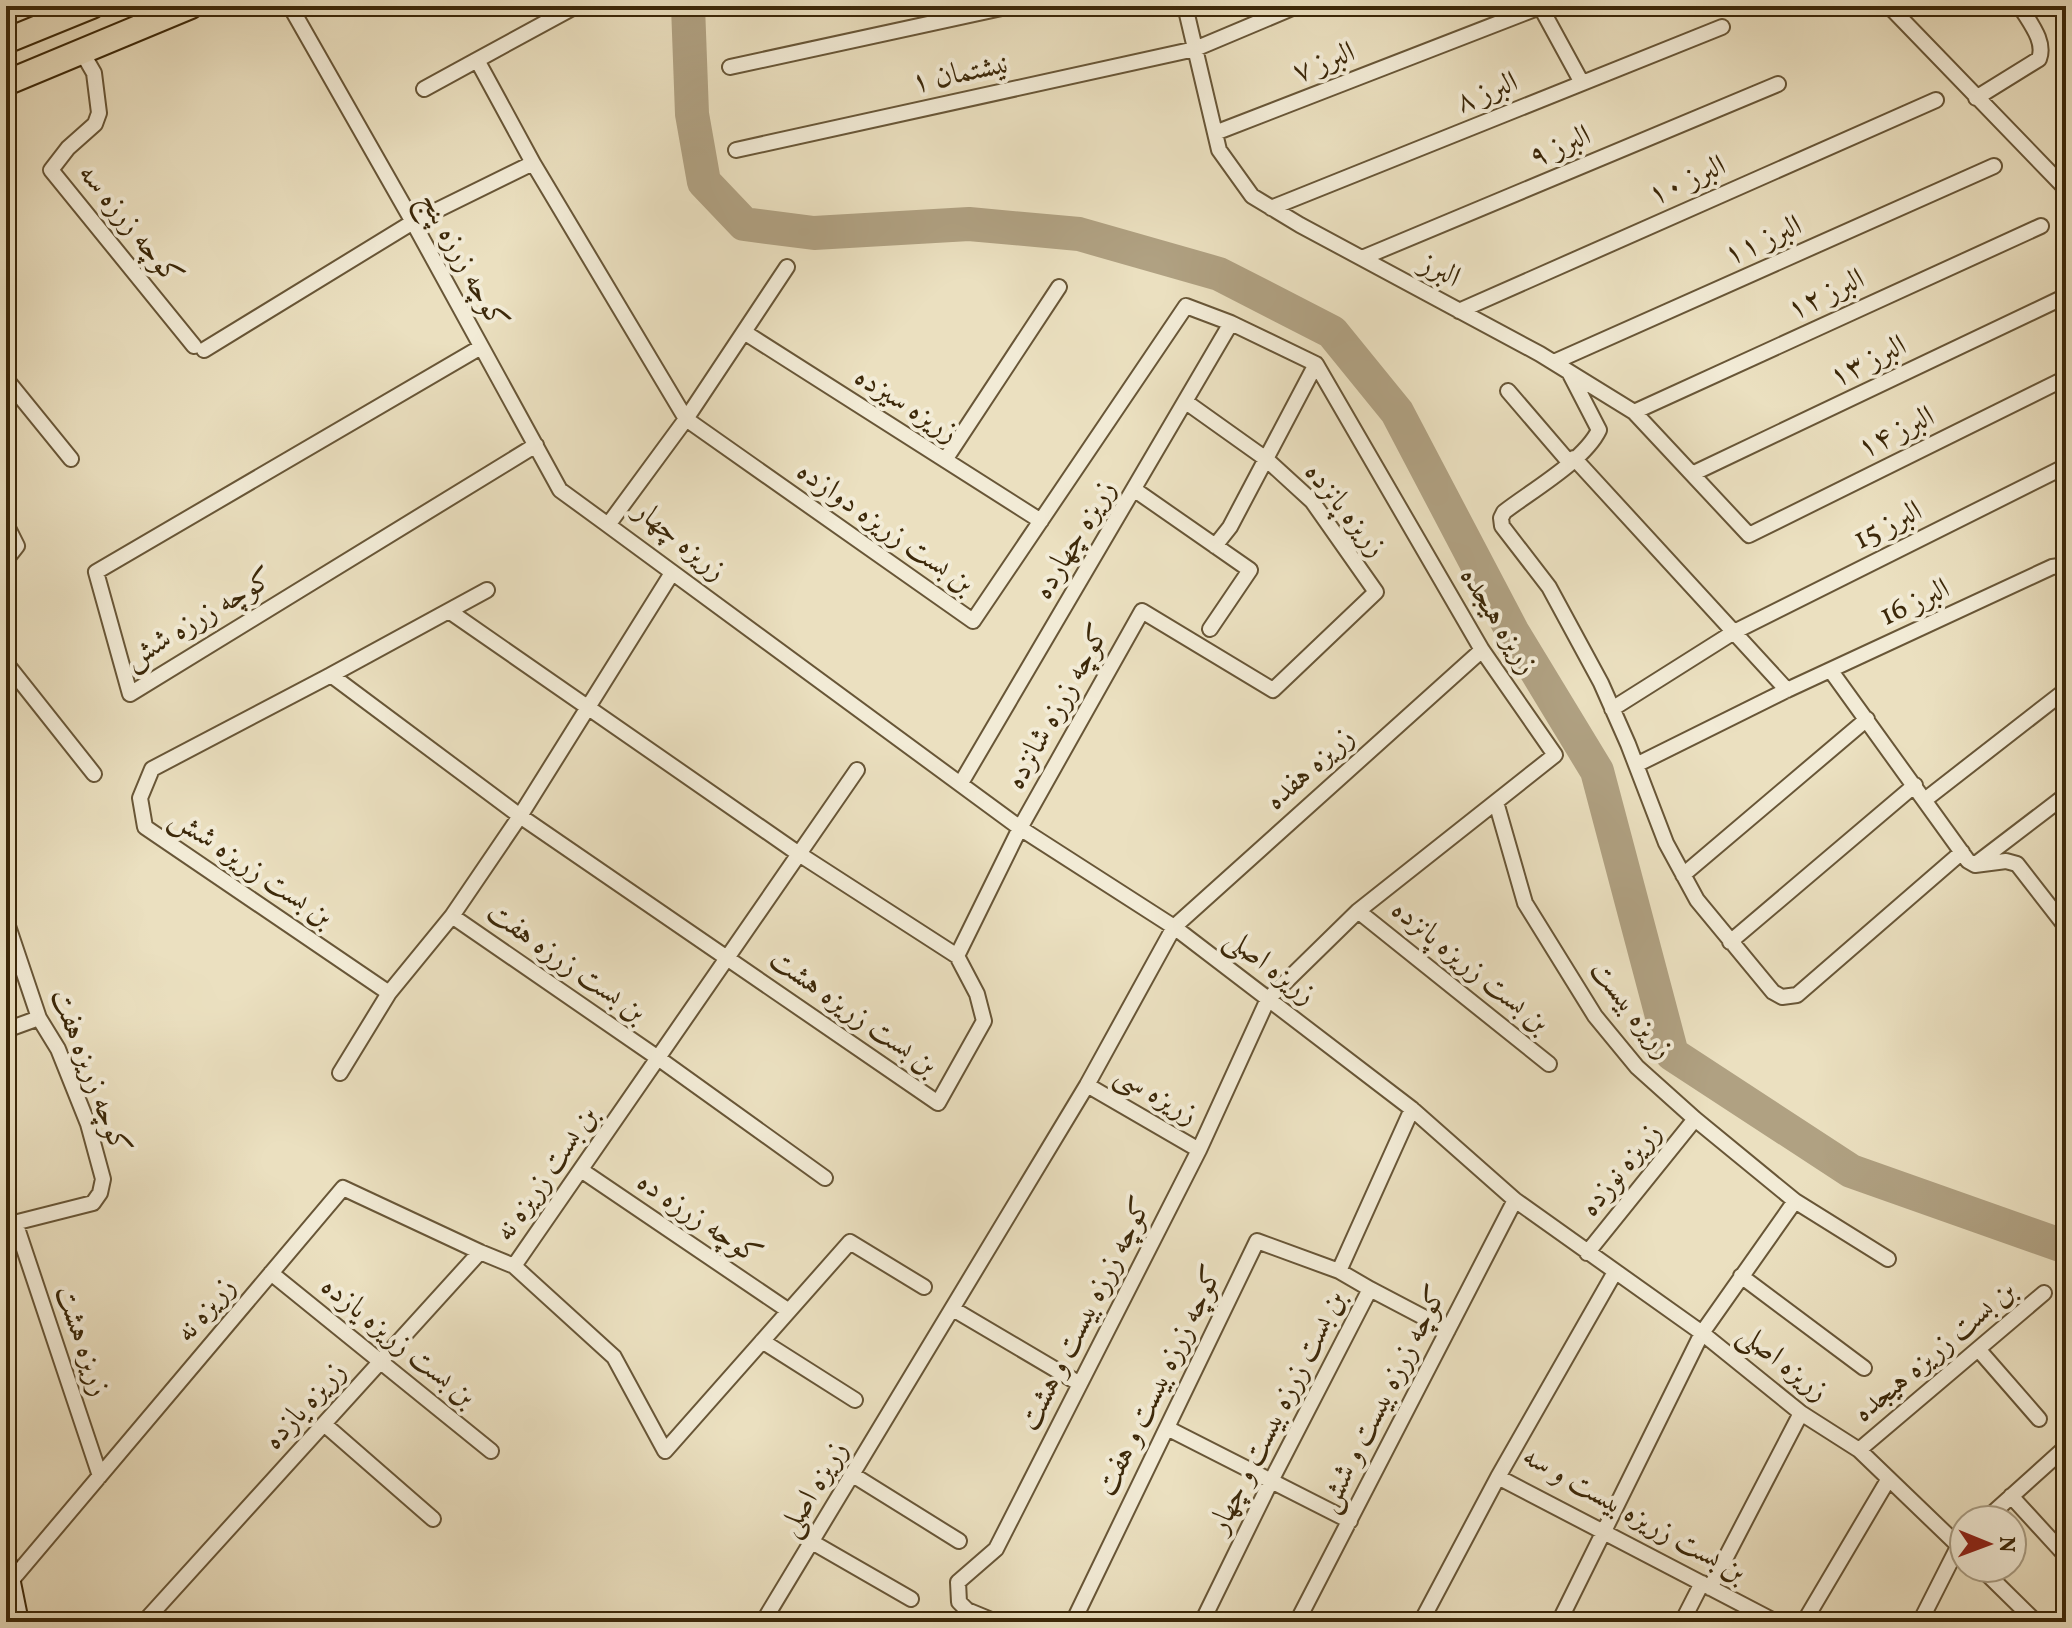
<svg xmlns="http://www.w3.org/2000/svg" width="2072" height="1628" font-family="Vollkorn,Amiri,serif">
	<rect width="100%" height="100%" fill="#ebe0c0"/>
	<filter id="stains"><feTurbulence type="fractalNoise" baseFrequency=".0025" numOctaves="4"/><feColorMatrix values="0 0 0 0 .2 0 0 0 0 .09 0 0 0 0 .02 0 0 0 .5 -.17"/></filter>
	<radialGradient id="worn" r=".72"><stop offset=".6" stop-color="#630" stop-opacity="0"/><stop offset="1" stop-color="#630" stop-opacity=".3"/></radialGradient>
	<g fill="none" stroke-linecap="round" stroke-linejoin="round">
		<path stroke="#b0a182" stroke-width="34" d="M688,6L692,114L704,182L744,224L814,233L969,224L1079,234L1219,274L1332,332L1397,412L1512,631L1597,771L1672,1054L1851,1171L2066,1247"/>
		<defs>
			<path id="minor" d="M290,6L413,222L560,490L608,525
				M1185,6L1219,150L1252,196L1300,225L1540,354L1634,412L1749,535L2066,378
				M1540,6L1582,83
				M1889,6L2066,189
				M83,54L94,73L99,113L95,124L68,148L51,170L194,346
				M730,67L1011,6
				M424,89L477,60
				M1976,98L2039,59C2046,41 2029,22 2020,6
				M1215,133L1540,7
				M736,150L1195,49L1297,6
				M533,163L477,60L576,6
				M1271,208L1722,27
				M1362,258L1778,84
				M787,267L686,419L973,621L1186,306L1231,323L1316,364
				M1459,311L1936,100
				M744,332L1041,521
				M481,347L96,572L130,694L536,445
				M204,350L413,222L533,163L686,419L608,525L1020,828L1174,927L1482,650
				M1554,362L1994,166
				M1569,372L1599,430C1584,461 1531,491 1504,512L1501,518L1502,526L1549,587L1601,683L1628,744L1666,843L1697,900L1773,992L1782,997L1797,995L1962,852
				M6,379L71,459
				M1508,391L1569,462
				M1634,412L2041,226
				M1574,458L1787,690
				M945,460L1059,287
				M1692,474L2066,296
				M1135,490L1250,570L1210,629
				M6,524L17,546L6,560
				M672,573L520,816L452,916L658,1058L825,1178
				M449,611L799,854L957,956L977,994L984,1021L938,1103L520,816L331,675L487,590
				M6,663L94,774
				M1831,671L1968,861L1975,865L2006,861L2017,864L2066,927
				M331,675L152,769L140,798L145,827L389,993L340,1073
				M1612,709L1734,632L2066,466
				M1636,765L1787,690L2052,567L2066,565
				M857,770L514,1266L614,1357L665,1451L850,1242L924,1287
				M961,783L1231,323
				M1926,799L2066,690
				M1496,802L1525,903L1595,1016L1637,1067L1695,1119L1795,1201
				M1977,863L2066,795
				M1683,875L1867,719
				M1358,911L1549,1064
				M6,920L39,1018L58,1049L88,1124L103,1179L100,1193L93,1203L6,1225
				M1730,942L1915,785
				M957,956L1020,828L1142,611L1273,690L1376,592L1312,501L1266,459L1186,402
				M389,993L452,916
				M6,1030L39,1018
				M1087,1085L1199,1150
				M581,1170L789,1311
				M15,1222L100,1476
				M1587,1253L1695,1119
				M1615,1272L1498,1477L1776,1622
				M271,1273L491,1451
				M1741,1276L1864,1368
				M1370,1289L1448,1330
				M953,1309L1080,1384
				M762,1341L855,1400
				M1978,1349L2039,1419
				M324,1424L433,1519
				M1167,1428L1350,1521
				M1859,1450L2044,1293
				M853,1475L959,1541
				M2011,1496L2066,1556
				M1985,1520L2066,1447
				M812,1542L911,1599
				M1981,1568L2036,1622
				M11,1581L343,1188L480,1252
				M1710,1588L1801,1413
				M144,1622L480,1252L514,1266
				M763,1622L1087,1085L1174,927L1412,1109L1515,1200L1702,1333L1801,1413L1859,1450L1964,1551
				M996,1622L967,1610L959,1602L958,1582L996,1549L1199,1150L1268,999L1358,911L1555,755L1482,650L1316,364L1230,527L1215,546
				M1073,1622L1257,1241L1339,1271
				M1202,1622L1271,1481L1370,1289L1339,1271L1412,1109
				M1297,1622L1515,1200
				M1421,1622L1498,1477
				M1559,1622L1702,1333L1795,1201L1888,1259
				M1682,1622L1702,1583
				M1804,1622L1888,1480
				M1920,1622L1961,1541"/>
			<path id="secondary" d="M6,1563L18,1622"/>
			<path id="primary" d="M6,41L92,6
				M6,83L191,6"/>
		</defs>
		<use href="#minor" stroke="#685637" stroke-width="18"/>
		<use href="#secondary" stroke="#3c2809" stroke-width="24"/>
		<use href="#primary" stroke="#3c2809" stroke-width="28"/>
		<use href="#minor" stroke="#f2ebd6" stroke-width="14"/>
		<use href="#secondary" stroke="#f2ebd6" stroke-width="20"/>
		<use href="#primary" stroke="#ebe0c0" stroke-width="24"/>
	</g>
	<g text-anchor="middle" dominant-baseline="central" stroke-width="8" stroke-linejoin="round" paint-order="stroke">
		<g font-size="30" fill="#3c2809" stroke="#f2ebd6">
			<text transform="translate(1324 63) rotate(-21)">البرز ۷</text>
			<text transform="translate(960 74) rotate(-12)">نيشتمان ۱</text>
			<text transform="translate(1487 93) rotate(-22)">البرز ۸</text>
			<text transform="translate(1560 147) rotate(-23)">البرز ۹</text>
			<text transform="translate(1687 181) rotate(-24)">البرز ۱۰</text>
			<text transform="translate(130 225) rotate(51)">کوچه زرزه سه</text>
			<text transform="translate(1763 241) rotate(-24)">البرز ۱۱</text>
			<text transform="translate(463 261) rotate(61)">کوچه زرزه پنج</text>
			<text transform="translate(1440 271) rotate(28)">البرز</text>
			<text transform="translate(1826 295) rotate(-25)">البرز ۱۲</text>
			<text transform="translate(1868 362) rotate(-26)">البرز ۱۳</text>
			<text transform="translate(906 405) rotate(32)">زریزه سیزده</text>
			<text transform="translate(1896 433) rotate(-26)">البرز ۱۴</text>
			<text transform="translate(1345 510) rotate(51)">زریزه پانزده</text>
			<text transform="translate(1888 526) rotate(-27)">البرز 15</text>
			<text transform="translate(885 528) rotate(35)">بن بست زریزه دوازده</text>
			<text transform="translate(1075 540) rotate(-59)">زریزه چهارده</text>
			<text transform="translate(680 541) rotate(39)">زریزه چهار</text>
			<text transform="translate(1915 603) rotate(-25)">البرز 16</text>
			<text transform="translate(199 619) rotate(-31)">کوچه زرزه شش</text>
			<text transform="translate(1498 621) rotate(58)">زریزه هیجده</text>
			<text transform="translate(1058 707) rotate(-61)">کوچه زرزه شانزده</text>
			<text transform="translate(1310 769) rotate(-42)">زریزه هفده</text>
			<text transform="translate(251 868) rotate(34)">بن بست زریزه شش</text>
			<text transform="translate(566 963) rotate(35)">بن بست زرزه هفت</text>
			<text transform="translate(1270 967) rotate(37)">زریزه اصلی</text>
			<text transform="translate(1470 967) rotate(39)">بن بست زریزه پانزده</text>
			<text transform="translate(1631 1010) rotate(52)">زریزه بیست</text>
			<text transform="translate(853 1013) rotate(35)">بن بست زریزه هشت</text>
			<text transform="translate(90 1072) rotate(69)">کوچه زریزه هفت</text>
			<text transform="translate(1156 1095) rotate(30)">زریزه سی</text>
			<text transform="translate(1621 1170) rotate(-51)">زریزه نوزده</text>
			<text transform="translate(547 1174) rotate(-55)">بن بست زریزه نه</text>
			<text transform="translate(699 1219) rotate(34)">کوچه زرزه ده</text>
			<text transform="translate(206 1310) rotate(-50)">زریزه نه</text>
			<text transform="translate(1086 1314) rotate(-63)">کوچه زرزه بیست و هشت</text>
			<text transform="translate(82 1341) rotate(71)">زریزه هشت</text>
			<text transform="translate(398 1342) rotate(39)">بن بست زریزه یازده</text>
			<text transform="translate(1935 1352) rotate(-40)">بن بست زریزه هیجده</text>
			<text transform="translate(1783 1363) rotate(38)">زریزه اصلی</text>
			<text transform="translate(1160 1381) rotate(-64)">کوچه زرزه بیست و هفت</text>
			<text transform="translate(1383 1399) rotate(-63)">کوچه زرزه بیست و شش</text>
			<text transform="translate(305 1406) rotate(-48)">زریزه یازده</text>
			<text transform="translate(1278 1412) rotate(-63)">بن بست زرزه بیست و چهار</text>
			<text transform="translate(814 1489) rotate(-59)">زریزه اصلی</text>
			<text transform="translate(1634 1515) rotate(29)">بن بست زریزه بیست و سه</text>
		</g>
	</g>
	<rect width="2072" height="1628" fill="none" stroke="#ebe0c0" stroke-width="32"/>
	<rect x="8" y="8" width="2056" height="1612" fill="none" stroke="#3c2809" stroke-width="4"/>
	<rect x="16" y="16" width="2040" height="1596" fill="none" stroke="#3c2809" stroke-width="2"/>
	<g transform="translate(1988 1544) rotate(91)"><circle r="38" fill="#f2ebd6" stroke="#a99d84" stroke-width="2"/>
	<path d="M0-6L14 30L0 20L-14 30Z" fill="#8f2418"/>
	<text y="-12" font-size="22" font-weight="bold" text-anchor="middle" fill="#3c2809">N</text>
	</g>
	<rect width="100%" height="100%" filter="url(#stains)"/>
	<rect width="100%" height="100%" fill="url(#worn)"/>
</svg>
